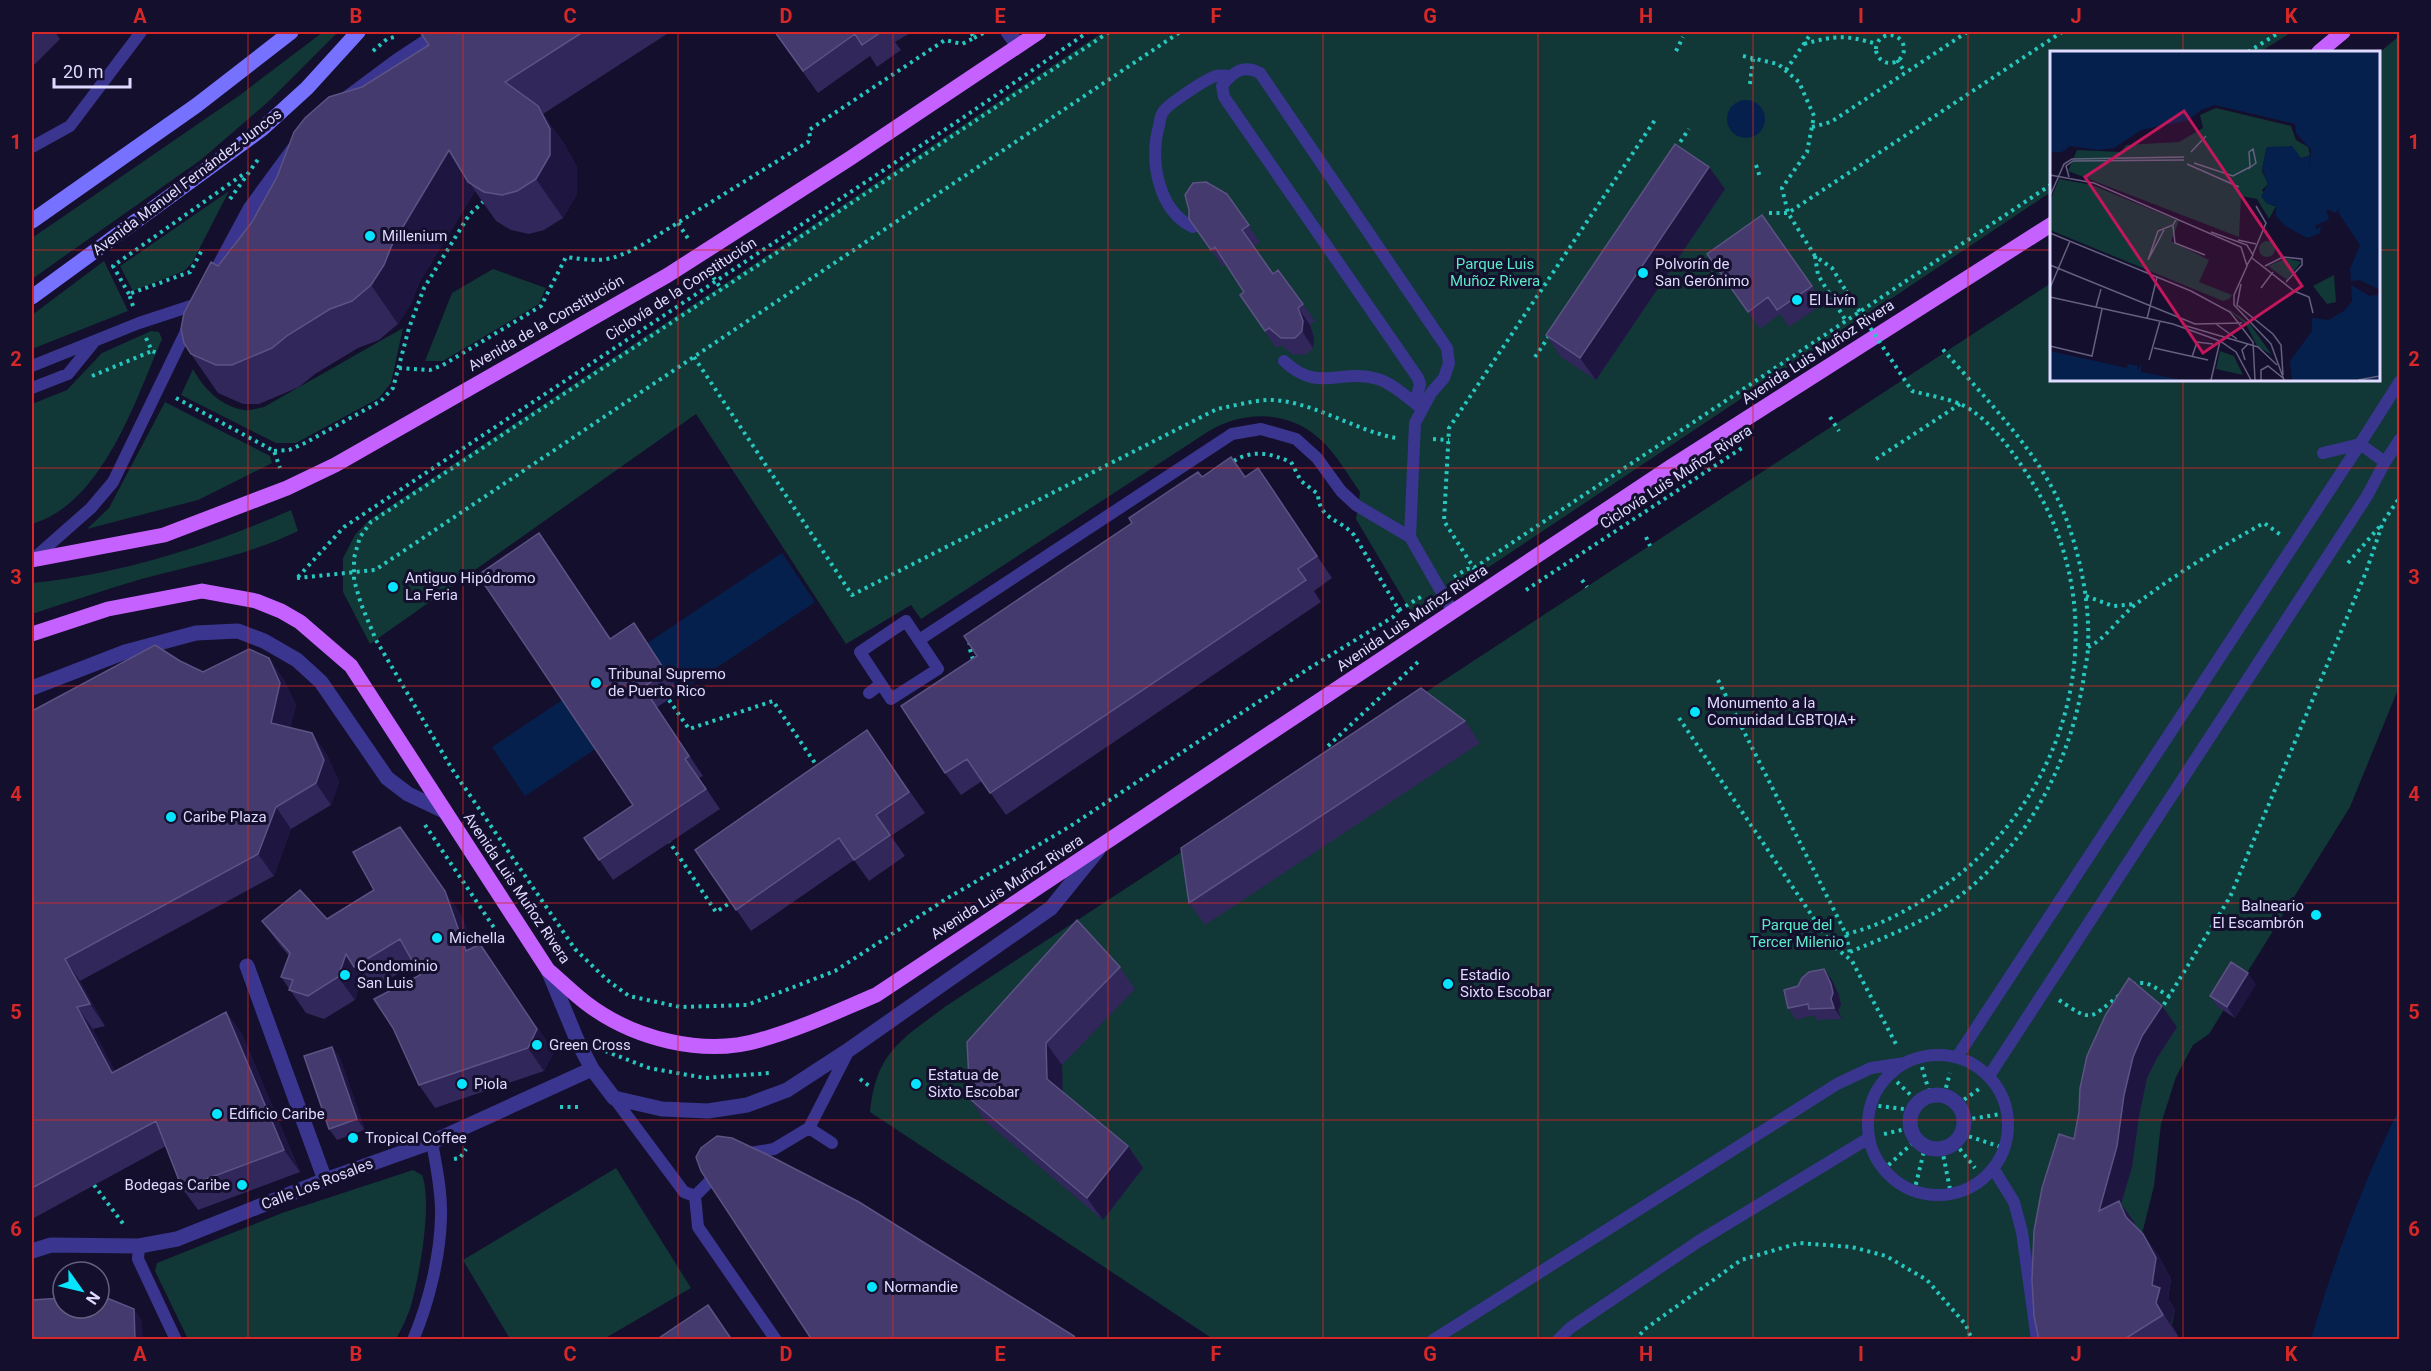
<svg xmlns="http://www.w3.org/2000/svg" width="2431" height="1371" font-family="Roboto,sans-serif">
	<rect width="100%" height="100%" fill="#140f2c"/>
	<path fill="#113736" d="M323,32H338L269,101L202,159L32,279V238L240,95Z
		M1103,32H2292L2260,52H2052L2051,192L1414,617L1356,519L1360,492C1348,475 1336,454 1321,440C1290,410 1244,410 1209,431L921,619L911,605L846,644L696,414L370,644L343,592V558L355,535L368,521Z
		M2399,36V687L2350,807L2209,1034L2193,1045L2176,1077L2161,1124L2154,1186L2141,1238L2158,1255L2171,1279L2167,1306L2175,1309L2172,1325L2178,1336L2173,1340L1213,1339L870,1112C876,1052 901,1040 946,1006L2051,283L2052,380H2378L2379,53Z
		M229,191L192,263L184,271L133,291L120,266Z
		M104,261L128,311L32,349V315Z
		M493,269L546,288L539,304L443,361H425L452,293Z
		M403,328L391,383L379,398L296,443H276L181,395L193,369C203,388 221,407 245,410C250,411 258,408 264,407Z
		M151,331L159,332L162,339C135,401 103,503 32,524V404L67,390L102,353Z
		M165,402L270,456L272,463L198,500L87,529L109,508Z
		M291,510L298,531C249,555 197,564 145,578C107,589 69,602 32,614V583C121,574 209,546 291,510Z
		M616,1168L691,1288L604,1339H510L463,1260Z
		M413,1170L422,1175C433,1203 419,1279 410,1309C406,1320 401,1330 396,1339H188L155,1271L157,1263L282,1213Z"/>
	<path fill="#06204e" d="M1727 119a19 19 0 1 1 38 0a19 19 0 1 1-38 0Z
		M782,553L815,602L525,796L492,747Z
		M2399,1109V1339H2311C2334,1261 2363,1183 2399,1109Z"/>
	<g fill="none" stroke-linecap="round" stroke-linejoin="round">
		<path stroke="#26c8bf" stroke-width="4" stroke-dasharray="3 4.5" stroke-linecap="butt" d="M1109,32L371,522L360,537L354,558V580L361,604L376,640L452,769L575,949L606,979L629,996L680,1007L747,1005L835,971L946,899L1069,827L1308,669L1393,617L1399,610L1354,535C1339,518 1319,520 1318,494L1301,481L1291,462C1269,453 1253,449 1232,462
			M1876 49a14 14 0 1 1 28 0a14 14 0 1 1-28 0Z
			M974,38L985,32
			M1804,44C1836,35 1846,35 1877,44
			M373,51L387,39L394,37
			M1676,51L1683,37
			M2248,52L2280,32
			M1743,56L1778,64L1799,82L1814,116L1807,152L1782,188L1788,213L1815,256L1832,268L1846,291
			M1897,60L1905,72
			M1786,70L1812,32
			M1750,84L1753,58
			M1812,127L1831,122L1967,32
			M1676,148L1689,129
			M1756,165L1760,177
			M230,199L259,158
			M1769,213H1788L2062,32
			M678,223L689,240
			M1815,256L1818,275L1846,321
			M709,271L722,290
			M129,294L113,266L245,173
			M133,306L129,294L190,272L202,250
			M146,338L152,351L157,353
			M694,357L852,595L1217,409C1233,406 1251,401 1267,400C1309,399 1353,430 1396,438
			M1535,357L1549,336
			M399,368L430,370L443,365L541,306L566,257C603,262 609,262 642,245L808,142L810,137L809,130L945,40L962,44L974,38L971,32
			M92,376L152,351
			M176,398L274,451L280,468
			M1830,417L1839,431
			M1433,439L1449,440
			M274,451L289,450L305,443L381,401L393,388L409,328L424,288L469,215L484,201
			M1876,459L1960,404
			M1646,537L1650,546
			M2348,563L2381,525
			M1475,570L1444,521L1449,428L1655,120
			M298,577L344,527L964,117L1088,32
			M1454,577L1467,569L1474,568L2052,184
			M297,578L375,570L1180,32
			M1582,580L1587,587
			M1526,590L1745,446
			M2086,596L2113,606L2136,604
			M1399,610L1424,595
			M970,642L969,646L974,663
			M2088,647C2105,640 2120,616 2136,604C2176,574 2220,547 2264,523L2281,535
			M1718,680L1846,934L1850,954
			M669,700L689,729L773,701L819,769
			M1679,718L1831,944L1852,961L1897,1046
			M1328,746L1419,661
			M425,825L501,938
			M668,840L716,912L731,902
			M1850,952C1883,938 1917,925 1947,905C2022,854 2068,770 2083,682C2084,671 2088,658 2088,646C2090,602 2080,554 2064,513C2038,449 1984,398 1940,346
			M2133,985C2146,978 2158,990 2170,997
			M2059,1000C2094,1024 2089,1018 2120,995
			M2160,1011L2230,897L2366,572L2383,522L2400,497
			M605,1051L649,1068L705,1078L770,1073
			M1922,1067L1930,1095
			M860,1079L872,1088
			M1897,1082L1918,1102
			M1944,1095L1950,1073
			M1958,1104L1979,1089
			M1871,1105L1912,1110
			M560,1107H580
			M1965,1120L2007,1113
			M1884,1134L1910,1128
			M1962,1134L2004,1148
			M1955,1143L1975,1168
			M1942,1149L1951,1194
			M454,1159L460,1158L466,1149
			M1883,1170L1916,1140
			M94,1185L124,1225
			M1914,1192L1925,1147
			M1635,1340L1645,1329L1741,1260L1799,1243L1852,1247L1886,1256L1927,1280L1966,1325L1972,1340"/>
		<path stroke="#3a368f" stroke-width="12" d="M32,147L70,126L141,32
			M1193,227C1158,211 1149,159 1159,126C1160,122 1160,116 1163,112C1167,105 1207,78 1216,76C1220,75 1226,76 1230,76
			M1284,361C1319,394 1339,368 1378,379C1392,383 1409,399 1421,408
			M32,366L139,323L200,303
			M32,388L68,374L94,342
			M1422,409L1417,396L1420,384L1418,378L1224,97L1222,86C1233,72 1243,64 1260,73L1447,348L1449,363L1444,378L1431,393L1415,423L1410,537L1453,612
			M2323,453L2360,444L2385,462
			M32,560L91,508L113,482L190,323
			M906,621L938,669L891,699L860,652Z
			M919,640L1232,434L1261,429L1296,439L1317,458L1341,491L1356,505L1410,537
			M869,693L881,684
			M1868 1125a70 70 0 1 1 140 0a70 70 0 1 1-140 0Z
			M1957,1057L2360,444L2400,381
			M1989,1076L2367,496L2385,462L2400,439
			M614,1098L684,1192L695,1196
			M809,1128L832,1143
			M744,1154L774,1149L809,1128L849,1050
			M1993,1168L2014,1202L2022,1232L2037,1340
			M695,1196L720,1171
			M695,1196L698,1227L776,1340
			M139,1246L138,1259L176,1340
			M413,1340C429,1302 440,1257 441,1217C442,1192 436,1166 432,1142
			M1433,1340L1837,1084L1871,1068L1905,1063
			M1558,1340L1570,1328L1699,1241L1869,1138"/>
		<path stroke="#3a368f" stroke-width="15" d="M1008,32L1018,45
			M346,99L397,61L441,32
			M214,276L250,209L294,149
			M32,688L125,652L196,633L238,631L264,641L297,660L321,682L387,778L408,794L442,810
			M247,966L325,1180
			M548,970L577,1040L592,1069L614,1098L662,1109L708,1111L747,1105L787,1090L850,1049L1051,908L1098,850
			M1910 1122a27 27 0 1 1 54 0a27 27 0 1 1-54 0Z
			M32,1251L51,1245L139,1246L177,1239L325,1180L432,1142L592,1069"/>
		<path stroke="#7671ff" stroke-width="15" d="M32,221L197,105L291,32
			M32,297L262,129L307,88L358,32"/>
		<path stroke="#c561ff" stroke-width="15" d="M2319,52L2343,32
			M32,560L164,535L287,488L335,465L668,275L849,159L1039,32
			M32,634L108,609L202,591L256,601L281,611L300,622L351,666L548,970C561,981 573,993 586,1003C633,1039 704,1057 760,1040C800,1029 838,1011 876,995L1672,466L2052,224"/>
		<path stroke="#26c8bf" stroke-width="4" stroke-dasharray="3 4.5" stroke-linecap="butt" d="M1846,934C1877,927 1905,912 1932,894C2065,809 2118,632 2038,492C2022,464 1991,417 1960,404C1946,398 1927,395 1912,391L1846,291"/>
	</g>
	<path fill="#31275b" d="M32,32H55L60,39L32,67Z
		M420,32H670L543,114L565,145L577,167V194L563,218L544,230L529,234L511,230L496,221L475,191L419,283L411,304L398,324L379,340L358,348L315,374L299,387L259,404H243L218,393L191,354L218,266L362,87L429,45Z
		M774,32H912L895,42L901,50L877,67L870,56L818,93Z
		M1725,189L1596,380L1561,357L1546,335Z
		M1227,194L1260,242L1254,246L1273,274L1278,270L1315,321L1310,325L1314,338L1313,348L1307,354L1293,355L1281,345L1276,348L1240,295L1244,292L1226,264L1223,267L1189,219Z
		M1762,215L1824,303L1789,327L1780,314L1760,329L1707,254Z
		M1258,468L1332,578L1314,591L1321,602L1006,815L982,781L961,795L945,773L977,656L1202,477H1245Z
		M539,533L611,639L634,623L680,692L657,707L703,776L699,778L720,809L613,880L584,838L633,805Z
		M269,658L284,680L296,705L290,728L312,733L327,755L339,782L331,805L291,829L274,876L80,981L105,1026L93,1029L115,1072L226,1012L242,1034L300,1172L198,1210L182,1188L166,1146L32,1219V711L180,661L203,672Z
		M1465,721L1480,743L1205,925L1189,903Z
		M867,730L925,813L891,836L905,856L869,881L854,860L751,931L695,850Z
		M461,914L473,947L496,967L554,1052L544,1071L435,1108L419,1085L420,975L414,964L371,990L362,978L355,1000L324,1019L306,1013L281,977L289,956L279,944L262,921Z
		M1120,967L1135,989L1062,1065V1091L1128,1146L1143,1168L1103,1220L985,1121L970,1099Z
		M1832,980L1839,995L1841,1005L1838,1010L1842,1019L1817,1020L1814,1015L1796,1020L1788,1008Z
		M2256,984L2235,1018L2218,1007L2210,996Z
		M2162,1006L2177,1027L2157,1058L2147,1078L2139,1116L2132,1167L2121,1204L2134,1222L2136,1227L2143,1234L2158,1255L2171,1279L2168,1299L2175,1309L2171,1324L2178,1336L2173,1340H2039L2074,1139Z
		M332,1047L340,1058L365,1130L337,1140L329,1129Z"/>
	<path fill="#1e1541" d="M538,106L565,145L577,167V194L563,218L536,179Z
		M449,150L475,191L419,283L411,304L398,324L371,285L392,245Z
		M1709,167L1725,189L1596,380L1580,358Z
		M1298,308L1310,325L1314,338L1313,348L1302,331Z
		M634,623L648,643L680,692L666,672Z
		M269,658L284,680L296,705L286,745L271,723Z
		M312,733L327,755L339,782L331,805L316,783Z
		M276,807L291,829L274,876L258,854Z
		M445,891L461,914L482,974L466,951Z
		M480,944L554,1052L544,1071L528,1048Z
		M346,954L362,978L355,1000L338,977Z
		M65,959L80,981L105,1026L90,1004Z
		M1824,969L1832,980L1839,995L1841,1005L1838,1010L1842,1019L1834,1008L1831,999Z
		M2248,973L2256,984L2235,1018L2227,1007Z
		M2162,1006L2177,1027L2157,1058L2147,1078L2139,1116L2132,1167L2121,1204L2134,1222L2141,1238L2099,1211L2133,1057L2142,1036Z
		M77,1007L93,1029L128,1095L112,1073Z
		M226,1012L242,1034L300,1172L284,1150Z
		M1046,1043L1062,1065L1063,1101L1047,1079Z
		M332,1047L340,1058L365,1130L357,1119Z
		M1128,1146L1143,1168L1103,1220L1087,1198Z
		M2143,1234L2158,1255L2171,1279L2168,1299L2175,1309L2171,1324L2178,1336L2156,1303Z
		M134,1309L142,1320L143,1340H135Z"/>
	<path fill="#443a6d" stroke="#5c5384" stroke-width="1.5" d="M420,32H583L505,82L538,106L550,129V155L536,179L517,191L502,195L484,192L468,182L449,150L392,245L384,265L371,285L352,301L330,309L288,335L272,348L232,365H216L191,354L184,343L181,329L184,313L211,262L218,266L252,222L277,177L294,132L305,118L329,97L362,87L429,45Z
		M775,32H881L862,45L855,34L803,71Z
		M1675,144L1709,167L1580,358L1546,335Z
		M1206,182L1227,194L1249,225L1242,230L1273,274L1278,270L1303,304L1298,308L1303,321L1302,331L1295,338H1281L1269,328L1265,331L1240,295L1244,292L1215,247L1211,250L1189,219V210L1185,195L1193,183Z
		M1762,215L1812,286L1777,310L1768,297L1748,312L1707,254Z
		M1231,457L1245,477L1258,468L1317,556L1298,569L1306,580L990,793L967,759L945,773L901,706L977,656L964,636L1132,523L1129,518L1172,489L1198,472L1202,477Z
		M539,533L610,639L634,623L666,672L643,687L689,756L685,759L706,789L599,860L584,838L633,805L478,575Z
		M155,645L180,661L203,672L249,649L269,658L280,683L271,723L312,733L324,760L316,783L276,807L258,854L65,959L90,1004L77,1007L112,1073L226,1012L284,1150L182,1188L156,1121L32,1188V711Z
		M1421,688L1465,721L1189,903L1181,848Z
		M867,730L909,792L876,815L890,835L854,860L839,838L736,910L695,850Z
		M400,827L445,891L466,951L480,944L537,1029L528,1048L419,1085L393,1028L374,999L420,975L400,939L354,967L346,954L338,977L308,996L289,990L293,980L281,977L290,953L262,921L300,890L327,919L374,890L353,852Z
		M1077,920L1120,967L1046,1043L1047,1079L1128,1146L1087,1198L970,1099L967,1042Z
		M2231,962L2248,973L2227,1007L2210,996Z
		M1824,969L1831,984L1833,993L1831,999L1834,1008L1809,1009L1808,1004L1788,1008L1784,990L1798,986L1802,978L1809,972Z
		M2129,978L2162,1006L2142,1036L2133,1057L2124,1095L2117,1146L2099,1211L2119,1201L2126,1217L2143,1234L2156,1258L2152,1285L2160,1288L2156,1303L2163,1315L2123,1340H2039L2034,1316L2032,1280L2034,1231L2042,1188L2059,1134L2074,1139L2079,1112L2080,1088L2087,1056L2106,1014Z
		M332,1047L357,1119L329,1129L304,1056Z
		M717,1136L732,1138L768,1155L859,1202L1074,1336L1076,1340H812L701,1171L696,1157L701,1148Z
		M99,1296H102L134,1309L135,1340H32V1300L63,1298V1308H99Z
		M708,1305L732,1340H656Z"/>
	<path fill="none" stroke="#d62828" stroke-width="1.5" stroke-opacity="0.55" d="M248,32V1340M463,32V1340M678,32V1340M893,32V1340M1108,32V1340M1323,32V1340M1538,32V1340M1753,32V1340M1968,32V1340M2183,32V52M32,250H2052M2378,250H2400M2183,380V1340M32,468H2400M32,686H2400M32,903H2400M32,1120H2400"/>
	<g fill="#06e4ff" stroke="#140f2c" stroke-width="2">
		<circle cx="370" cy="236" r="6"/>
		<circle cx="1643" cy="273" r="6"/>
		<circle cx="1797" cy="300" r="6"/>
		<circle cx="393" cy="587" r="6"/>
		<circle cx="596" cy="683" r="6"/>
		<circle cx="1695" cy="712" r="6"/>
		<circle cx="171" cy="817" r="6"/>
		<circle cx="2316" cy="915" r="6"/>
		<circle cx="437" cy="938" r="6"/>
		<circle cx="345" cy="975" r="6"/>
		<circle cx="1448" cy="984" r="6"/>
		<circle cx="537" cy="1045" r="6"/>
		<circle cx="462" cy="1084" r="6"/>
		<circle cx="916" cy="1084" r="6"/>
		<circle cx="217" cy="1114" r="6"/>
		<circle cx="353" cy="1138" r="6"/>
		<circle cx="242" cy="1185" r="6"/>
		<circle cx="872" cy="1287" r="6"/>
	</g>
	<g text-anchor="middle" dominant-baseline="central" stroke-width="6" stroke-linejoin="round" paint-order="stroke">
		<g font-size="15" fill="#dfdaff" stroke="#140f2c">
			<text transform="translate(187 182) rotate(-37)">Avenida Manuel Fernández Juncos</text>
			<text transform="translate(681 289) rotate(-33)">Ciclovía de la Constitución</text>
			<text transform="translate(546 323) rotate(-30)">Avenida de la Constitución</text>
			<text transform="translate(1818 352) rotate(-33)">Avenida Luis Muñoz Rivera</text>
			<text transform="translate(1676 477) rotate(-33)">Ciclovía Luis Muñoz Rivera</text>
			<text transform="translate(1412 618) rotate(-34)">Avenida Luis Muñoz Rivera</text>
			<text transform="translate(1007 887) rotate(-33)">Avenida Luis Muñoz Rivera</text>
			<text transform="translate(517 888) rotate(56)">Avenida Luis Muñoz Rivera</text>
			<text transform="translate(317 1184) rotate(-21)">Calle Los Rosales</text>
		</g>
		<g font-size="15" fill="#dfdaff" stroke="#140f2c" text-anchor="start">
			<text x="382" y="236">Millenium</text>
			<text x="1655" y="264">Polvorín de<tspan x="1655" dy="17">San Gerónimo</tspan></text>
			<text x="1809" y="300">El Livín</text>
			<text x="405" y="578">Antiguo Hipódromo<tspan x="405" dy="17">La Feria</tspan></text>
			<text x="608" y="674">Tribunal Supremo<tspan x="608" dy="17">de Puerto Rico</tspan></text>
			<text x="1707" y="703">Monumento a la<tspan x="1707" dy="17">Comunidad LGBTQIA+</tspan></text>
			<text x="183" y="817">Caribe Plaza</text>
			<text x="2304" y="906" text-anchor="end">Balneario<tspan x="2304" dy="17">El Escambrón</tspan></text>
			<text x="449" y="938">Michella</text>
			<text x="357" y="966">Condominio<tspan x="357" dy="17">San Luis</tspan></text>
			<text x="1460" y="975">Estadio<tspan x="1460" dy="17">Sixto Escobar</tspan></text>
			<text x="549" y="1045">Green Cross</text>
			<text x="928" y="1075">Estatua de<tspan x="928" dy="17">Sixto Escobar</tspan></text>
			<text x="474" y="1084">Piola</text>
			<text x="229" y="1114">Edificio Caribe</text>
			<text x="365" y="1138">Tropical Coffee</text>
			<text x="230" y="1185" text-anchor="end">Bodegas Caribe</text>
			<text x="884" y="1287">Normandie</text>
		</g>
		<g font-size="15" fill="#5beac8" stroke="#140f2c">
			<text x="1495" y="264">Parque Luis<tspan x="1495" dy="17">Muñoz Rivera</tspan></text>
			<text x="1797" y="925">Parque del<tspan x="1797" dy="17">Tercer Milenio</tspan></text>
		</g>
	</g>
	<g transform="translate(2050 51)">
		<rect width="330" height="330" fill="#140f2c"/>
		<path d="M166,57L241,75L246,89L258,96L260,104L250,108L242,95L216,98L212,120L218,133L212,139L221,154L226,155L219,168L207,148L191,145L189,186L18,120L27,99L71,101L76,94L129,91L153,77L150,64ZM9,128L42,134L129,170L121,190L159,209L149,231L182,244L179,248L173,250L0,179V150ZM209 198a8 8 0 1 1 16 0a8 8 0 1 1-16 0ZM236,207L251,211L237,229L218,215ZM284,224L286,251L277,253L263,235ZM176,256L200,273L222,304L207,295L197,275ZM170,300L184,305L193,324L166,318Z" fill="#113736"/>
		<path d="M0,1H330V239L310,229L301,230L300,218L310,194L288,161L290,156L286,162L276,158L279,168L265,175L267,178L271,175L270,182L257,187L234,174L226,165V154L217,153L211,145L218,133L212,117L217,96L242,95L252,108L260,104L259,126L261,99L246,82L245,73L165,54L151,59L139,69L91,79L64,97L48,99L20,95L12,101H0ZM301,234L320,245L330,243V329H242L240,310L262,280V267L279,269L295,259L302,250ZM0,300L77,317L78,313L88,315V320L91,312V321L132,329H0Z" fill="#06204e"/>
		<path fill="none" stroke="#656080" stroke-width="1.5" d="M141,101L156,85M144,112L183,125L200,116L199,101L203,98L206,112L198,118M137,113L189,136M0,124L44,132L191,196L197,215L184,244V254L221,293L234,329M19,126L16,115L23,110L134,109M0,145L14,113L22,108L134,106M123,175L125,192L155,204M114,179L98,209L108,180L123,174L127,167M161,181L197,194L203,204L197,214M0,182L141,240L180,261L203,291L205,329M188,189L206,193M203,203L216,172L206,155M202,207L244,240L259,246L263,262M0,214L145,273L192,272M215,215L233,206L252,208V214L236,231M191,233L187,254L223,283L231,294L233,324M0,237L20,190M211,237L223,221M0,246L123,273L170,290L186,301L201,329M46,256L51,238M97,268L107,226M166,273L187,288M133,274L208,296L227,314M0,295L42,305L52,258M104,297L158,309M142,306L147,291L163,293M99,309L110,270M195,309L192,299L198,293M161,329L170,290M211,329V319L218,315L233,327M308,329L330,325"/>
		<path fill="#c2185b" fill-opacity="0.15" stroke="#c2185b" stroke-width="3" d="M134,60L252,235L153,302L35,126Z"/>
		<rect width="330" height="330" fill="none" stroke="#dfdaff" stroke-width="3"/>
	</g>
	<rect width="2431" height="1371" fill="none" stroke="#140f2c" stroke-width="66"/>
	<g transform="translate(81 1290) rotate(124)"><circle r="28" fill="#140f2c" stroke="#656080" stroke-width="1.5"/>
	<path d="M0-4.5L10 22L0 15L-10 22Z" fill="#06e4ff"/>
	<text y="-9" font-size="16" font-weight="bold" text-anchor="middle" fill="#dfdaff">N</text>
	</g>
	<path d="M54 78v9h76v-9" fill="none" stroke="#dfdaff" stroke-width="3"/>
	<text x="63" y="78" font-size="18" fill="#dfdaff" stroke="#140f2c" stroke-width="4.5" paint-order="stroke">20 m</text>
	<rect x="33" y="33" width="2365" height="1305" fill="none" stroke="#d62828" stroke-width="2"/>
	<g font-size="20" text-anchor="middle" font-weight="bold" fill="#d62828">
		<text x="140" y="23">A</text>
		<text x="356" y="23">B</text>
		<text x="570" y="23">C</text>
		<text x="786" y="23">D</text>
		<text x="1000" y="23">E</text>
		<text x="1216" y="23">F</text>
		<text x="1430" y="23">G</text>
		<text x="1646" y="23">H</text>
		<text x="1861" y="23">I</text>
		<text x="2076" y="23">J</text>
		<text x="2291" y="23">K</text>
		<text x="16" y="149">1</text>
		<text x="2414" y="149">1</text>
		<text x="16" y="366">2</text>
		<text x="2414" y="366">2</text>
		<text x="16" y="584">3</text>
		<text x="2414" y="584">3</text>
		<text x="16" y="801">4</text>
		<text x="2414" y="801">4</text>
		<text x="16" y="1019">5</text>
		<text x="2414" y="1019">5</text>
		<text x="16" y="1236">6</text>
		<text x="2414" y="1236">6</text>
		<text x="140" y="1361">A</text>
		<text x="356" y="1361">B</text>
		<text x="570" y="1361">C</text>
		<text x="786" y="1361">D</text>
		<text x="1000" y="1361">E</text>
		<text x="1216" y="1361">F</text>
		<text x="1430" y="1361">G</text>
		<text x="1646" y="1361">H</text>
		<text x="1861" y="1361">I</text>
		<text x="2076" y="1361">J</text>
		<text x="2291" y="1361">K</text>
	</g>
</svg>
